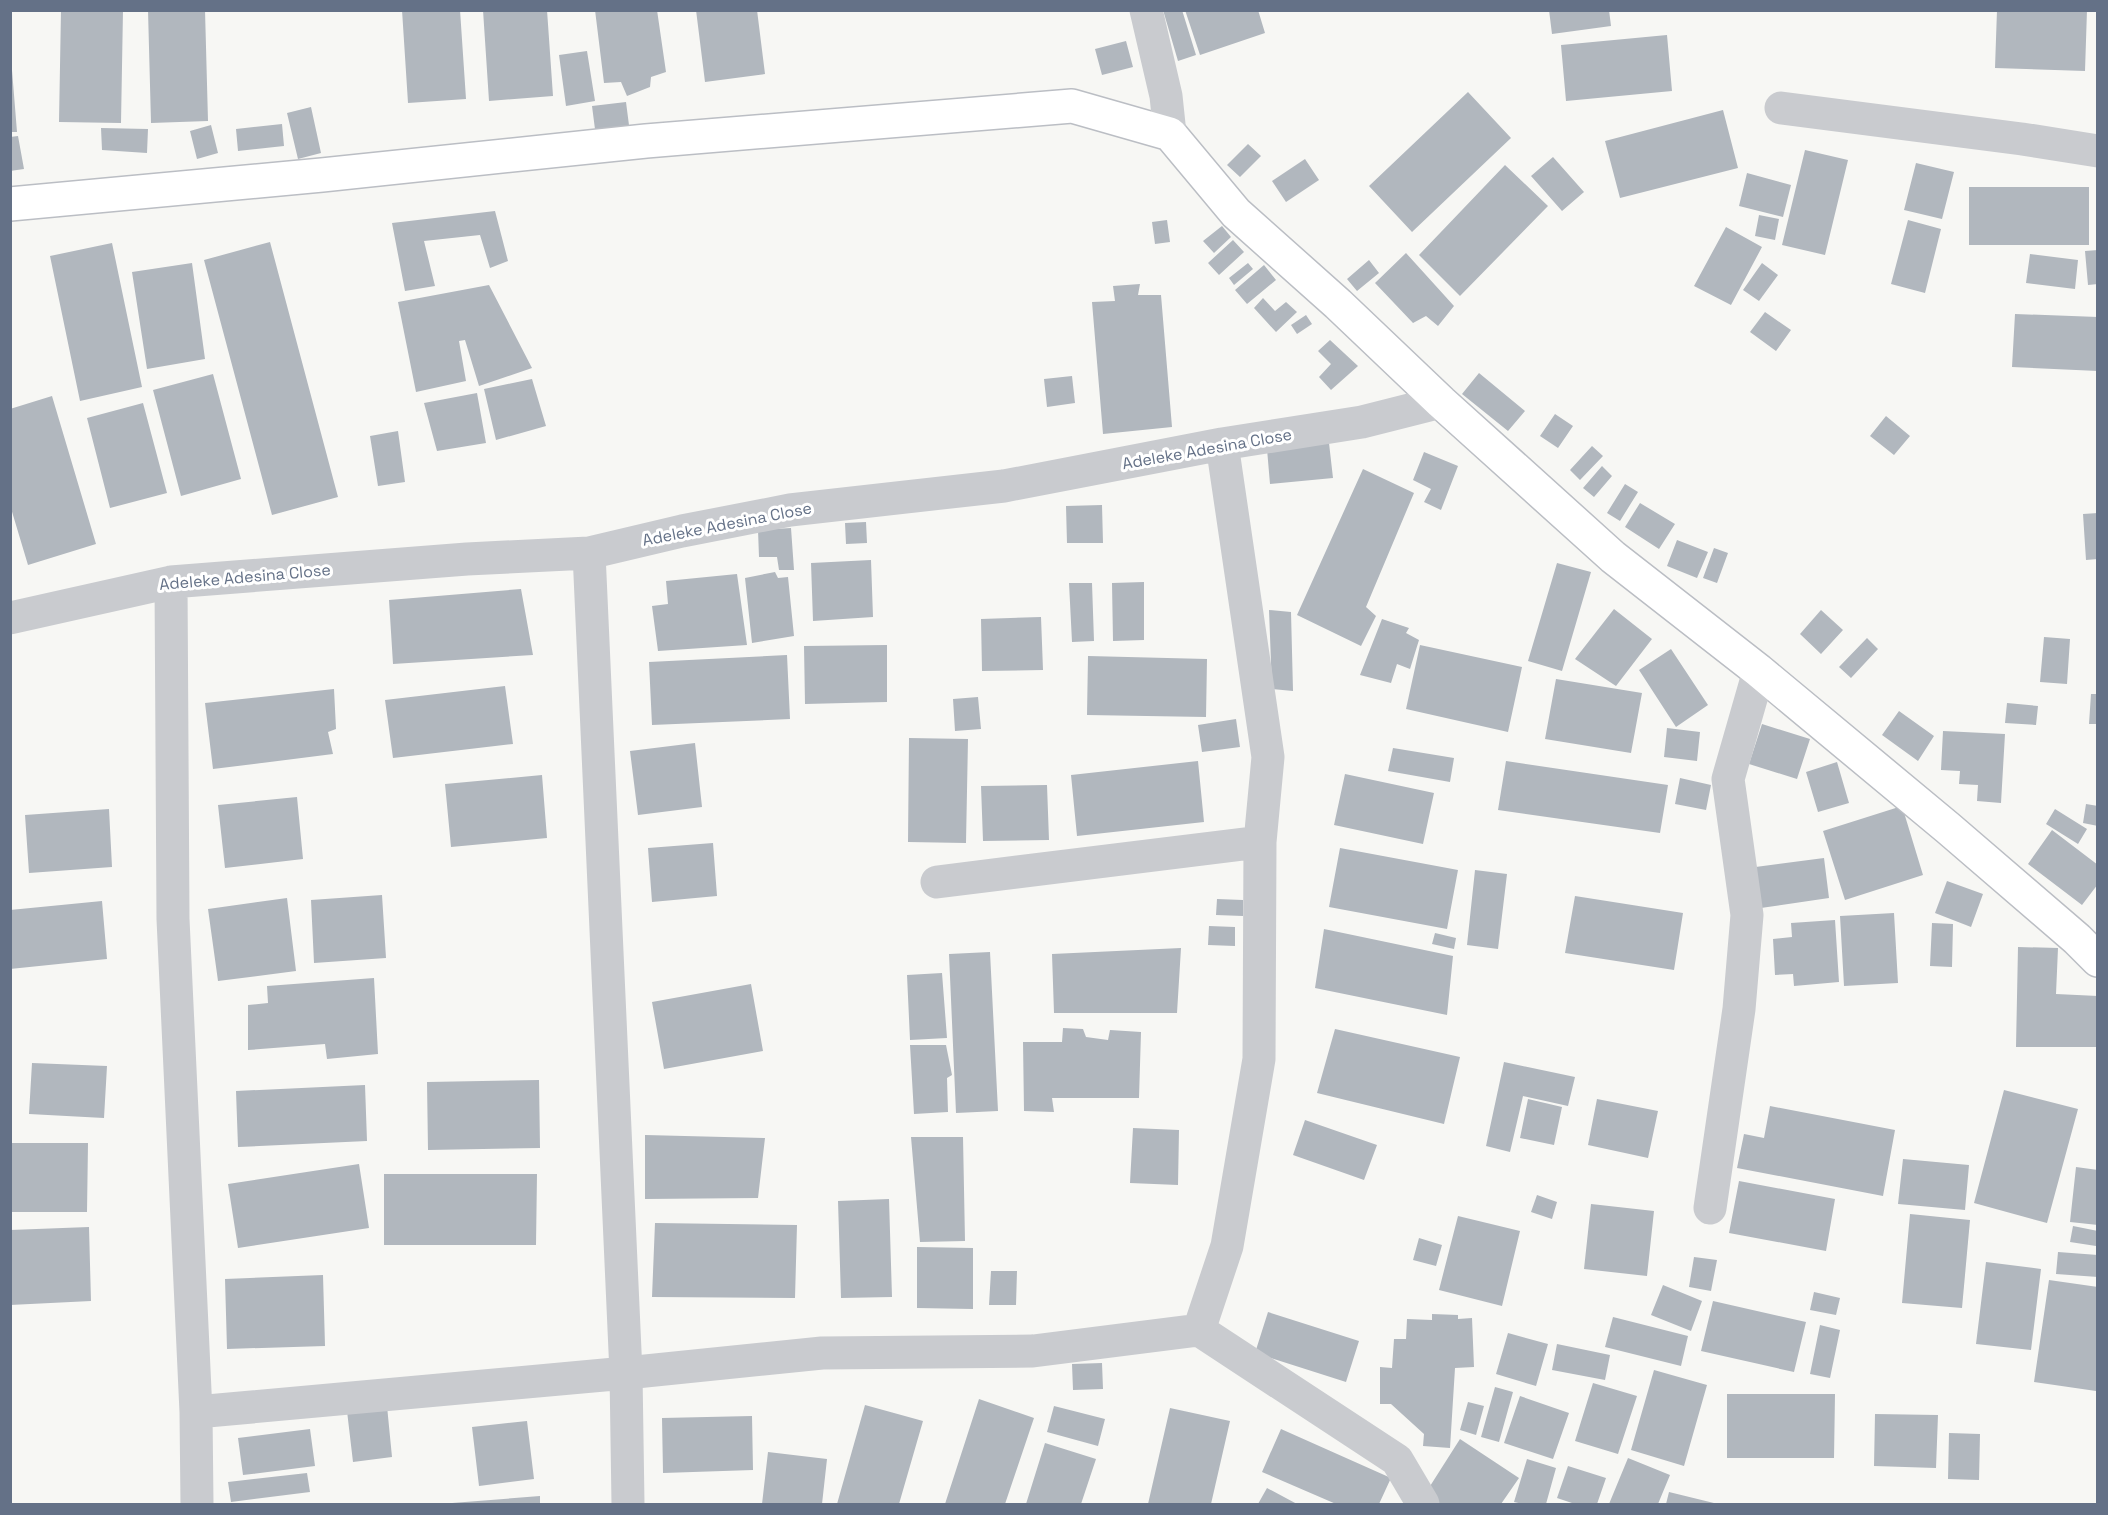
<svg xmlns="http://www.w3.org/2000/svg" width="2108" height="1515" font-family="'Space Grotesk',sans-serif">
	<rect width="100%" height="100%" fill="#f7f7f4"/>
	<path fill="#b1b7be" d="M61,10H123L121,123L59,122Z
		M148,10H205L208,121L151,123Z
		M402,10H460L466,99L408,103Z
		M483,10H547L553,96L489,101Z
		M595,10H657L666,72L651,77L650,87L627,96L621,82L604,83Z
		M696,10H757L765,74L705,82Z
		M1163,10H1182L1196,55L1178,61Z
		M1185,10H1258L1265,33L1200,55Z
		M1549,10H1609L1611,26L1552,34Z
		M1997,10H2087L2085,71L1995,68Z
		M1667,35L1672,91L1566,101L1561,45Z
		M1126,41L1133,67L1102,75L1095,49Z
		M587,51L595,101L566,106L559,55Z
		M10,70H12L17,132H10Z
		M1468,92L1511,138L1412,232L1369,186Z
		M626,102L630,133L596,137L592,106Z
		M311,107L321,153L298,159L287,113Z
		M1723,110L1738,168L1620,198L1605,141Z
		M282,124L284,146L238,151L236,129Z
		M211,125L218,153L197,159L190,131Z
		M101,128L148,129L147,153L102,150Z
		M18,136L24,169L10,171V137Z
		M1248,144L1261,156L1240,177L1227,165Z
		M1805,150L1848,160L1825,255L1782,245Z
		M1553,157L1584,192L1562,211L1531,176Z
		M1305,159L1319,180L1286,202L1272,181Z
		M1916,163L1954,172L1942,219L1904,210Z
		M1505,165L1548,206L1460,296L1419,255Z
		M1747,173L1791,185L1783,217L1739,206Z
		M1969,187H2089V245H1969Z
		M495,211L508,261L490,268L480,235L424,241L435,286L405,291L392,223Z
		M1759,215L1779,219L1775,240L1755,236Z
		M1167,220L1170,242L1155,244L1152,222Z
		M1908,220L1941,229L1925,293L1891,284Z
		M1222,226L1231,237L1214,253L1203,241Z
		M1726,227L1762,247L1731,305L1694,286Z
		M1233,240L1244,252L1219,275L1208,263Z
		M270,242L338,497L272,515L204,260Z
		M112,243L142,387L80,401L50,256Z
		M2098,250V284L2088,285L2085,251Z
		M1406,253L1454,306L1438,326L1426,316L1413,323L1375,283Z
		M2030,254L2078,260L2075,289L2026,283Z
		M1369,260L1379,273L1357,291L1347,279Z
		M192,263L205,359L147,369L132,272Z
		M1248,263L1253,269L1234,285L1229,278Z
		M1762,263L1778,275L1759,301L1743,290Z
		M1264,265L1276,280L1247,304L1235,290Z
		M1140,284L1138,295H1161L1172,427L1103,434L1092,302L1115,301L1113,286Z
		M489,285L532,368L479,386L465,340L459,341L466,381L416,392L398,302Z
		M1263,298L1275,311L1286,302L1297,312L1276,332L1254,308Z
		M1765,312L1791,330L1776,351L1750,332Z
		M2015,314L2098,317V371L2012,367Z
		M1306,315L1312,324L1297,334L1291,325Z
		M1330,340L1358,366L1331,390L1319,377L1331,364L1318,351Z
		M1479,373L1525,411L1508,431L1462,394Z
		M213,374L241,479L181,496L153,390Z
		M1072,376L1075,403L1047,407L1044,379Z
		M532,379L546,426L496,440L484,389Z
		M477,393L486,443L437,451L424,403Z
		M52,396L96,544L28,565L10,505V409Z
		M143,403L167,493L110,508L87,418Z
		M1555,414L1573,426L1558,448L1540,436Z
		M1886,416L1910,436L1894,455L1870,436Z
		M398,431L405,482L378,486L370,436Z
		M1329,443L1333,478L1270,484L1267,449Z
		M1592,446L1603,456L1580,480L1570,470Z
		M1424,452L1458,466L1441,510L1424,502L1431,489L1413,480Z
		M1602,466L1612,476L1594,497L1583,488Z
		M1363,469L1414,493L1366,607L1376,616L1361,646L1297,615Z
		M1625,484L1638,492L1620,521L1607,513Z
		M1640,503L1675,524L1659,549L1625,527Z
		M1102,505L1103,543H1067L1066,506Z
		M2098,513V559L2086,560L2083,514Z
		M866,522L867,543L846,544L845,523Z
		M791,528L794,570H779L777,557H759L758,530Z
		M1677,540L1708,552L1697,578L1667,566Z
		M1714,548L1728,553L1717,583L1703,578Z
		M871,560L873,617L813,621L811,563Z
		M1557,563L1591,572L1562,671L1528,661Z
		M775,572L778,578L788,577L794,636L752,643L745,578Z
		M737,574L747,645L658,651L652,606L668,604L666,581Z
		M1144,582V640L1113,641L1112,583Z
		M1069,583H1092L1094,641L1072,642Z
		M521,589L533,655L393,664L389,600Z
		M1614,609L1652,639L1616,686L1575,659Z
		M1269,610L1291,612L1293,691L1272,689Z
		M1821,610L1843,630L1821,654L1800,634Z
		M1041,617L1043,670L982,671L981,619Z
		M1382,619L1409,628L1406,633L1419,640L1410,669L1397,664L1391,683L1360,675Z
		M2044,637L2070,639L2067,684L2040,682Z
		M1867,638L1878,649L1851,678L1839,667Z
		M887,645V702L805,704L804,646Z
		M1420,645L1522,667L1508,732L1406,709Z
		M1671,649L1708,705L1676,727L1639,670Z
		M787,655L790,719L652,725L649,662Z
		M1088,656L1207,659L1206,717L1087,715Z
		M1556,679L1642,693L1631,753L1545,739Z
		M505,686L513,744L393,758L385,700Z
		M334,689L336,729L328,732L333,754L213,769L205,703Z
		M2091,694H2098V724H2089Z
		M978,697L981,729L955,731L953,699Z
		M2007,703L2038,706L2036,725L2005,723Z
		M1899,711L1934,736L1918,761L1882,735Z
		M1236,719L1240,747L1202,752L1198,725Z
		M1762,724L1810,739L1797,779L1749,764Z
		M1667,728L1700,732L1697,761L1664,757Z
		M1943,731L2005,734L2001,803L1977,801L1978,785L1959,784L1960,771L1941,770Z
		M909,738L968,739L966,843L908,842Z
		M695,743L702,807L638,815L630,751Z
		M1393,748L1454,758L1450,782L1388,771Z
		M1198,761L1204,822L1077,836L1071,775Z
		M1506,761L1668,785L1660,833L1498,810Z
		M1837,762L1849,803L1818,812L1806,772Z
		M1345,774L1434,793L1423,844L1334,825Z
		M542,775L547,838L451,847L445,784Z
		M1680,778L1711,785L1706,810L1675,804Z
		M1047,785L1049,840L983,841L981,786Z
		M297,797L303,859L225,868L218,805Z
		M2086,804L2098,806V826L2083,823Z
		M1902,806L1923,875L1845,900L1823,831Z
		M109,809L112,867L29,873L25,815Z
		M2055,809L2087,829L2078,844L2046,824Z
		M2052,830L2098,865V884L2082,905L2028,864Z
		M713,843L717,896L652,902L648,848Z
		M1340,848L1458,870L1447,929L1329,907Z
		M1824,858L1829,898L1754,909L1748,868Z
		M1475,870L1507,874L1498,949L1467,945Z
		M1947,881L1983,894L1971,927L1935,913Z
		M382,895L386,958L314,963L311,900Z
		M1575,896L1683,913L1674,970L1565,953Z
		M287,898L296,971L218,981L208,909Z
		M1217,899L1243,900V916L1216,915Z
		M102,901L107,959L10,969V910Z
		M1894,913L1898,983L1844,986L1840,916Z
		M1835,920L1839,982L1794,986L1793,974L1775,975L1773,939L1792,937L1791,923Z
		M1932,923L1953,924L1952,967L1930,966Z
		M1209,926L1235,927V946L1208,945Z
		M1324,929L1453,956L1447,1015L1315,988Z
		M1435,933L1456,938L1454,949L1432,944Z
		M2018,947L2058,948L2056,994L2098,996V1047H2016Z
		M1181,948L1177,1013H1054L1052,954Z
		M990,952L998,1111L956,1113L949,954Z
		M942,973L947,1038L910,1040L907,975Z
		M374,978L378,1054L327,1059L325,1044L248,1050V1005L268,1003L267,986Z
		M751,984L763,1051L664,1069L652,1002Z
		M1063,1028L1083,1029L1086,1037L1108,1040L1110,1030L1141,1032L1139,1098H1052L1054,1112L1024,1111L1023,1042H1062Z
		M1335,1029L1460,1057L1444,1124L1317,1093Z
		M910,1045H946L952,1075L947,1078L948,1112L914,1114Z
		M1504,1062L1575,1077L1568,1106L1523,1096L1510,1152L1486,1146Z
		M32,1063L107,1066L104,1118L29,1114Z
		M539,1080L540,1148L428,1150L427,1082Z
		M365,1085L367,1141L238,1147L236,1091Z
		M2004,1090L2078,1109L2047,1223L1974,1203Z
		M1528,1099L1562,1107L1554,1145L1520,1138Z
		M1597,1099L1658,1111L1648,1158L1588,1145Z
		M1770,1106L1895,1130L1883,1196L1737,1168L1744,1134L1764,1138Z
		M1305,1120L1377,1145L1364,1180L1293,1155Z
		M1133,1128L1179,1130L1178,1185L1130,1183Z
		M645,1135L765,1138L758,1198L645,1199Z
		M911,1137H963L965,1241L920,1242Z
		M10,1143H88L87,1212H10Z
		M1903,1159L1969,1165L1965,1210L1898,1204Z
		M359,1164L369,1228L238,1248L228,1184Z
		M2076,1167L2098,1170V1225L2070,1222Z
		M384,1174H537L536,1245H384Z
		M1739,1181L1835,1199L1826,1251L1729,1233Z
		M1537,1195L1557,1202L1552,1219L1531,1212Z
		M889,1199L892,1297L841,1298L838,1201Z
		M1591,1204L1654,1211L1647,1276L1584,1269Z
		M1910,1214L1970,1220L1962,1308L1902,1303Z
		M1458,1216L1520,1231L1502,1306L1439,1290Z
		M655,1223L797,1225L795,1298L652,1297Z
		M2073,1226L2098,1231L2096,1246L2070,1242Z
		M89,1227L91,1301L10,1305V1230Z
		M1419,1238L1442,1245L1436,1266L1413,1260Z
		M917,1247L973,1248V1309L917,1308Z
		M2058,1252L2098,1255V1277L2056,1274Z
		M1694,1257L1717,1260L1711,1291L1689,1287Z
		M1986,1262L2041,1269L2031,1350L1976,1344Z
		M991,1271H1017L1016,1305H989Z
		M323,1275L325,1346L227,1349L225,1279Z
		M2049,1280L2098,1287V1378L2096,1391L2034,1382Z
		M1663,1285L1702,1301L1691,1331L1651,1315Z
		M1814,1292L1840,1298L1836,1315L1810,1310Z
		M1713,1301L1806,1322L1794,1372L1701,1351Z
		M1268,1312L1359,1341L1346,1382L1255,1353Z
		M1432,1314L1458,1315V1319L1472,1318L1474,1367L1455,1368L1450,1448L1423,1446L1424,1434L1391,1404H1380V1367L1392,1368L1394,1339H1406L1407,1319L1432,1320Z
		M1613,1317L1688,1336L1681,1366L1605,1347Z
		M1820,1325L1840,1330L1830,1378L1810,1374Z
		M1508,1333L1548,1344L1536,1386L1496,1374Z
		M1557,1344L1610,1355L1605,1380L1552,1370Z
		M1102,1363L1103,1389L1073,1390L1072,1364Z
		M1654,1370L1707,1385L1684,1466L1631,1450Z
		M1593,1383L1637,1396L1618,1454L1575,1441Z
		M1495,1387L1513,1392L1499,1442L1481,1437Z
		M1727,1394H1835L1834,1458H1727Z
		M1520,1396L1569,1413L1553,1459L1504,1443Z
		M979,1399L1034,1418L1005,1504H945Z
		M1468,1402L1484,1406L1476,1435L1460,1430Z
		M865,1405L923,1421L899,1504H837Z
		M387,1406L392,1457L353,1462L347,1411Z
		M1054,1406L1105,1419L1098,1446L1047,1432Z
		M1170,1408L1230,1421L1211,1504H1148Z
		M1875,1414L1938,1415L1936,1468L1874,1466Z
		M752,1416L753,1470L663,1473L662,1418Z
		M527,1421L534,1479L479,1486L472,1427Z
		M310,1429L315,1466L243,1475L238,1438Z
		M1281,1429L1391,1478L1379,1504H1336L1262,1472Z
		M1949,1433L1980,1434L1979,1480L1948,1479Z
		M1460,1439L1519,1478L1501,1504H1440L1425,1494Z
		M1045,1443L1096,1459L1081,1504H1026Z
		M768,1452L827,1459L822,1504H762Z
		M1628,1458L1670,1475L1658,1504H1609Z
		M1527,1459L1556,1468L1546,1504H1523L1514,1502Z
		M1568,1466L1606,1478L1597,1504H1575L1557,1498Z
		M307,1473L310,1492L231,1502L228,1482Z
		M1267,1488L1297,1504H1258Z
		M1669,1492L1718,1504H1666Z
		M540,1496V1504H452V1503Z"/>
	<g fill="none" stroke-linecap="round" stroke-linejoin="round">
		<defs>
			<path id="secondary" d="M10,204L322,175L646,141L1072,106L1170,134L1236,213L1338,304L1441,402L1613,557L1759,671L1948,828L2077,939L2098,960"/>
		</defs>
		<use href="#secondary" stroke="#bbbec4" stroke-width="36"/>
		<path stroke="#c9cbcf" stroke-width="33" d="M1146,10L1166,96L1170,134
			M1781,108L2022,139L2098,151
			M589,553L626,1373L628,1504
			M171,582L173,919L196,1412L197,1504
			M10,618L171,582L467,559L589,553L682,531L790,510L1004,486L1222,444L1362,422L1441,402
			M937,882L1260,842
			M1710,1208L1739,1009L1747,915L1728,779L1759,671
			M1199,1330L1227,1246L1259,1059L1260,842L1268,757L1222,444
			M196,1412L626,1373L822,1353L1033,1351L1199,1330L1397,1460L1423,1504"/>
		<use href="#secondary" stroke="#fff" stroke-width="33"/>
	</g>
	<g text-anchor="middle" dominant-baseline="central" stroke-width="6" stroke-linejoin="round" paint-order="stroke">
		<g font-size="16" fill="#647187" stroke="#fff">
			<text transform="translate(1207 449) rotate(-10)">Adeleke Adesina Close</text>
			<text transform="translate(727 524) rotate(-11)">Adeleke Adesina Close</text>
			<text transform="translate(245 577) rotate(-5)">Adeleke Adesina Close</text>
		</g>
	</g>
	<rect width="2108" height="1515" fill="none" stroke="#647187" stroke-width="24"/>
</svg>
